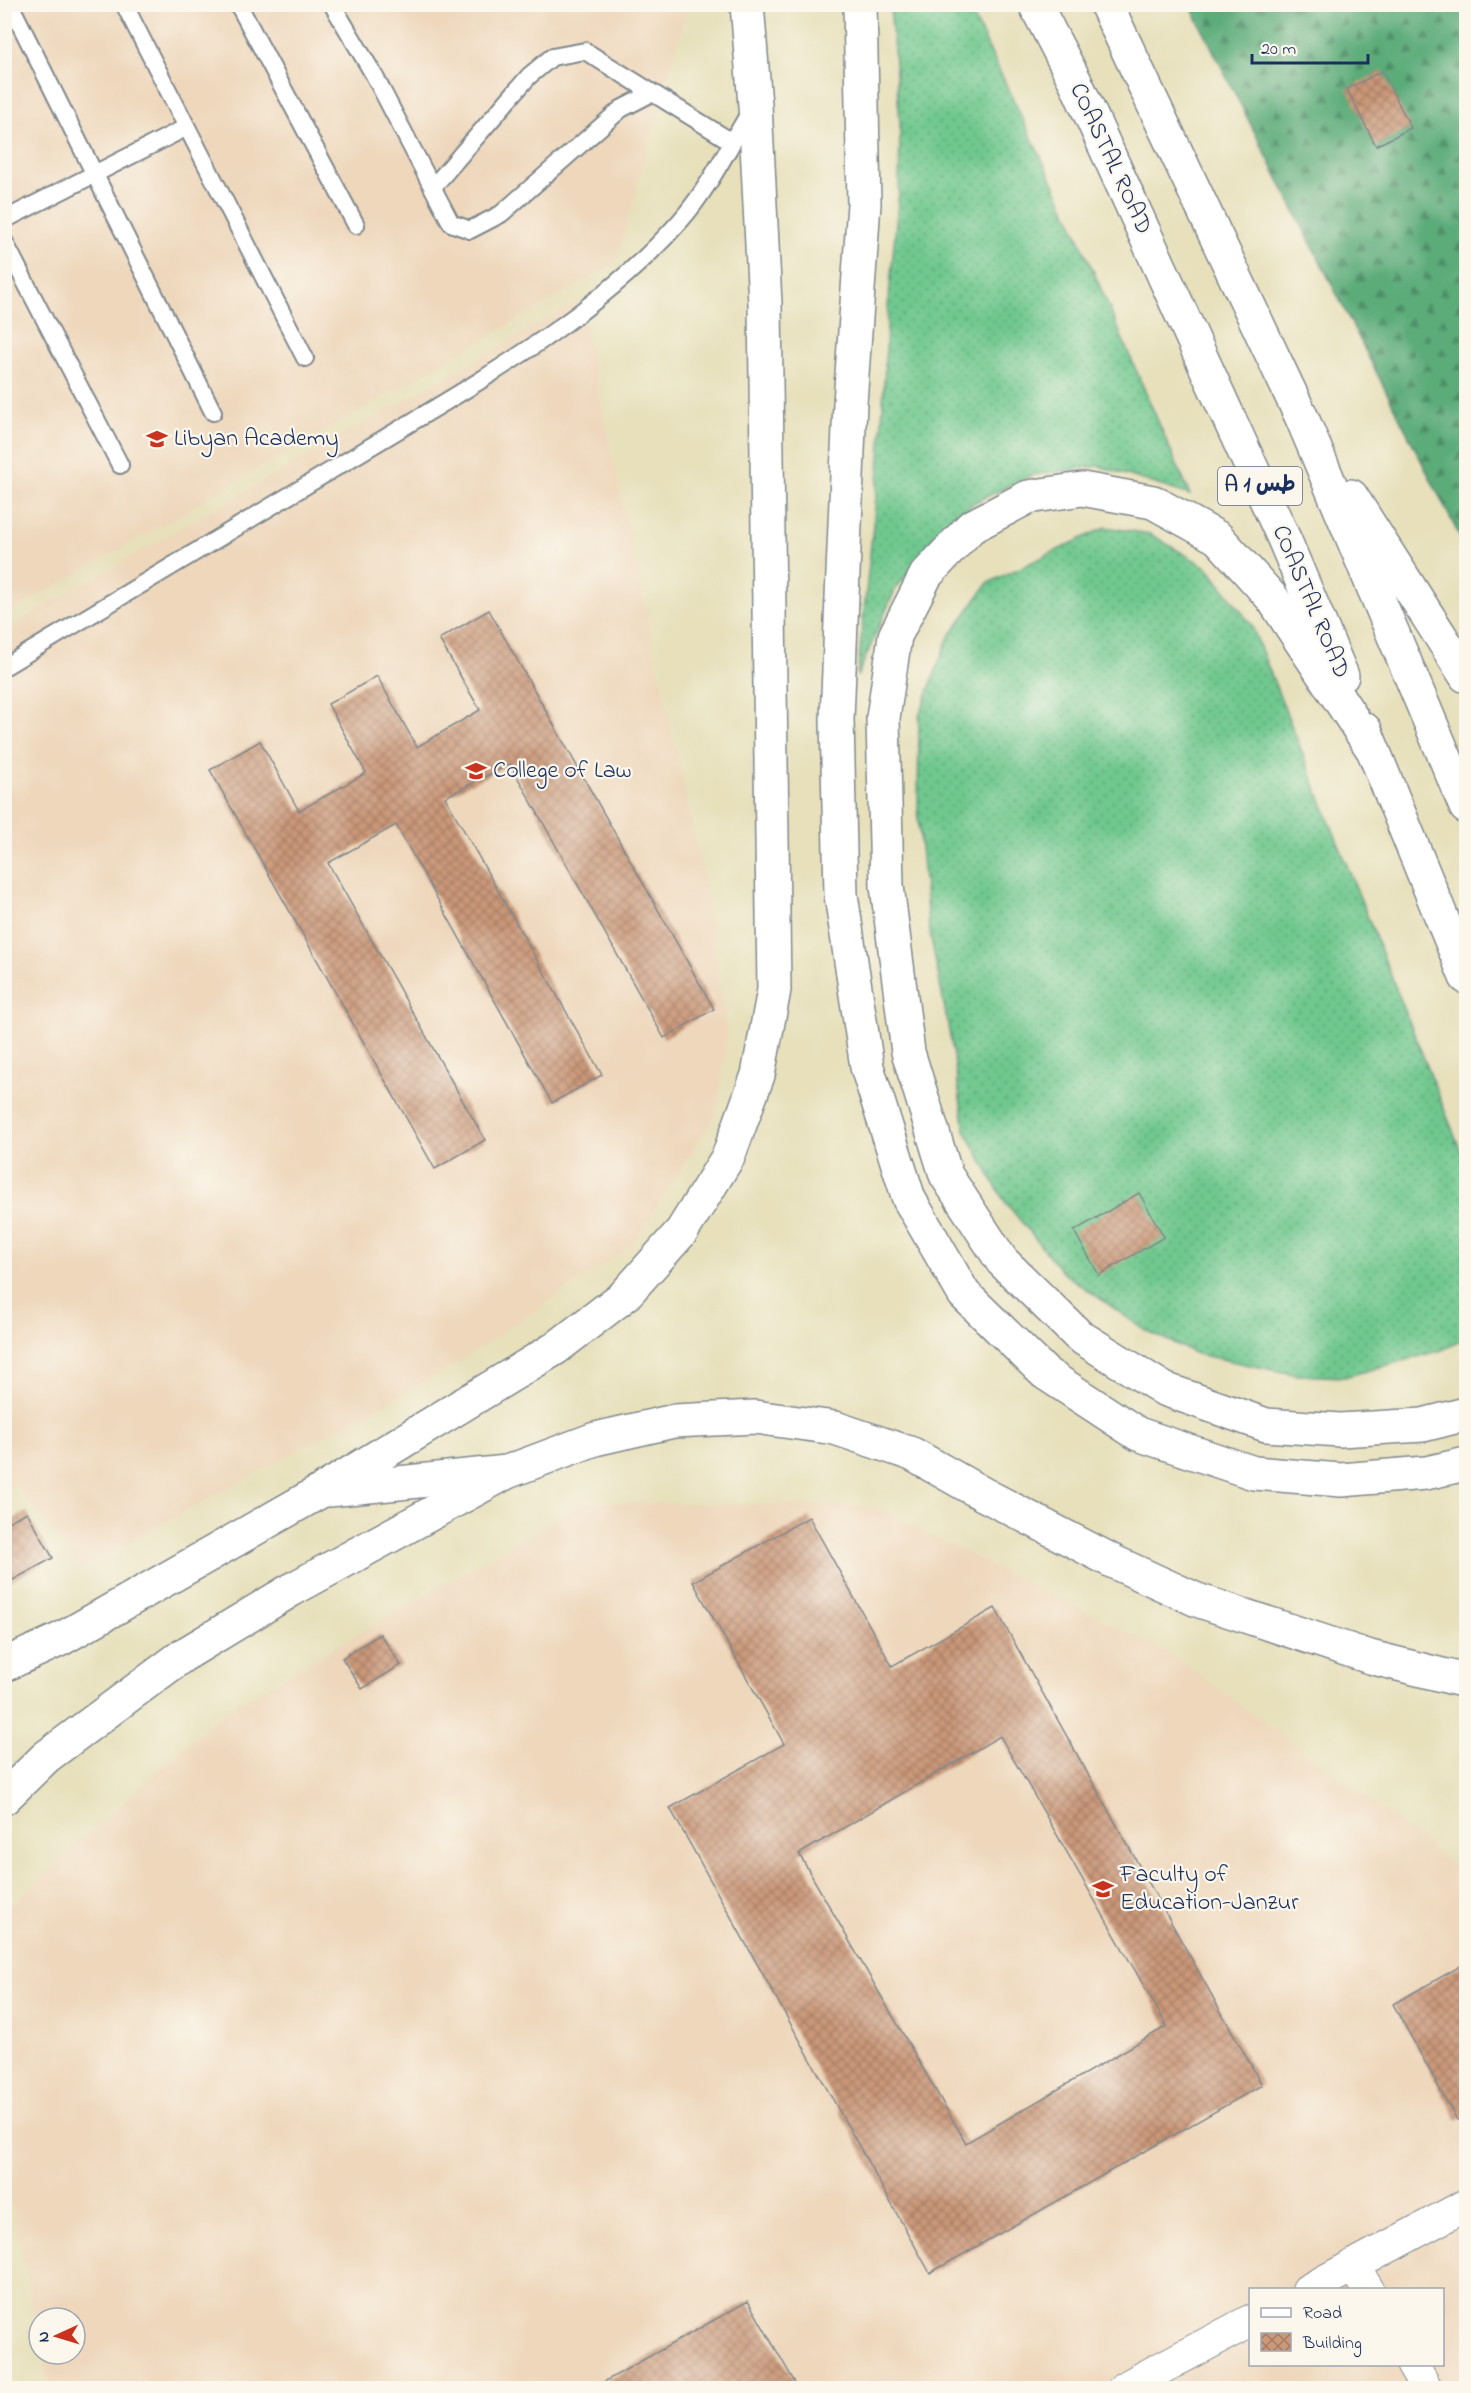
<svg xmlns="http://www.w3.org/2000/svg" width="1471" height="2393" font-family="'Indie Flower','Playpen Sans Arabic',sans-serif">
	<defs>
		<pattern id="forest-firs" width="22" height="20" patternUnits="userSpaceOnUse" patternTransform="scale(1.5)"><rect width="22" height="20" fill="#5cac79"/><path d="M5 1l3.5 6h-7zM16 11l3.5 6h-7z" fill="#4b8c66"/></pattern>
		<pattern id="garden-dots" width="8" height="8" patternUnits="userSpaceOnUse" patternTransform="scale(1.5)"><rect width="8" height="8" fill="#70c88e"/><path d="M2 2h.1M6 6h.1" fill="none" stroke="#5ba377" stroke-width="1.8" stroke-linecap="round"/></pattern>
		<pattern id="building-cross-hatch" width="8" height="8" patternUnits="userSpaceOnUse" patternTransform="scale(1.5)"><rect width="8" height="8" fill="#cb9878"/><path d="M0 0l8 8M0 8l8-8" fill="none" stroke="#a47c66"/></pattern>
	</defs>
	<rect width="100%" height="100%" fill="#fbf7ec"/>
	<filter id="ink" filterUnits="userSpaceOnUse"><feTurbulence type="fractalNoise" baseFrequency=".0167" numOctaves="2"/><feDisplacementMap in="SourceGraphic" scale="12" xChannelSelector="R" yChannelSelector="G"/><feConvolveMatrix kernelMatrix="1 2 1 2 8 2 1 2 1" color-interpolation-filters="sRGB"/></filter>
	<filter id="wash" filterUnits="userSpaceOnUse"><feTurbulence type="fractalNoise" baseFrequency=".008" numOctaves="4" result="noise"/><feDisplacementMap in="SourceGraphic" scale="24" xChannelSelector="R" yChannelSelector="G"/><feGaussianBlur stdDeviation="1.35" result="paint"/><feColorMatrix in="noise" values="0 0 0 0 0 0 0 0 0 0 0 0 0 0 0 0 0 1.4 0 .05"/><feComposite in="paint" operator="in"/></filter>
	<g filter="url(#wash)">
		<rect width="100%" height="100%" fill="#e7e0bb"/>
		<path fill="#eed7bb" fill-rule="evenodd" d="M5,5H679L685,15L616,263L5,615Z
			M579,301L705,883L727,1035L717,1112L632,1246L443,1372L81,1568L16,1485L5,1489V631L46,605Z
			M586,1502L872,1506L1169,1653L1398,1821L1466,1875V2388H49L42,2354H75V2318H39V2339L5,2171L4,1911L222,1713ZM1250,2290H1442V2364H1250Z"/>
		<path fill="url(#forest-firs)" stroke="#3c6e6c" stroke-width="1.5" d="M1190,5H1466V549Z"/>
		<path fill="url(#garden-dots)" stroke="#467c76" stroke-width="1.5" d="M890,5H968L1072,222L1190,495L1099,466L1032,475L975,502L939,533L895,590L857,677L880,460L888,307L899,191L900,122Z
			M1106,527L1150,534L1208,568L1251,624L1466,1164V1338L1442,1350L1344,1377L1298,1375L1197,1354L1145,1330L1062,1272L1003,1199L965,1130L951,1041L928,922L918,816L919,716L948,638L988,583Z"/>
		<g id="blocks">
			<path fill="url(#building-cross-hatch)" fill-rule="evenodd" d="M1382,71L1411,128L1376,146L1347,89Z
				M489,610L714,1009L664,1038L510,764L445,797L602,1075L552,1103L396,825L328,863L485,1140L435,1169L210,770L260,741L299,811L366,773L328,704L377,676L417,747L480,710L439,639Z
				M1139,1193L1164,1237L1099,1275L1074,1231Z
				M27,1512L53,1558L4,1585V1524Z
				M809,1517L892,1666L995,1608L1262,2085L930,2273L670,1808L784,1744L693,1582ZM1000,1736L1167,2026L966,2143L799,1854Z
				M380,1634L401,1665L362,1689L342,1658Z
				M1466,1963V2115L1457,2120L1393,2004Z
				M748,2301L798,2388H593Z"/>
		</g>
	</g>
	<g filter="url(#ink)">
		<use href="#blocks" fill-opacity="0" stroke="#81888c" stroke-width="1.5"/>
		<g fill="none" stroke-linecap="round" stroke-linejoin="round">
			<defs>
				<path id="service" d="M10,4L213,412
					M124,4L305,358
					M238,4L356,225
					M332,4L374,75L451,223L470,230L501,214L621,109L652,93
					M433,187L529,76L552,57L585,51L732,142
					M4,220L187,127
					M4,241L120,465
					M4,667C125,594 245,522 365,450C476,383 595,318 681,220C709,188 728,148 750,112"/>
				<path id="minor" d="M1353,2265L1368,2290
					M1308,2290L1466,2205
					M1412,2364L1426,2388
					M1124,2388L1250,2321"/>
				<path id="primary" d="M329,1490L507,1472
					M4,1665L61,1639L321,1491L556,1348L624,1296L682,1231L728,1157L758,1075L774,990L765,304L755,105L747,4"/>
				<path id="trunk" d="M860,4L864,204L850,403L837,719L841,895L867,1067L909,1199L964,1294L1045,1373L1138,1434L1254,1473L1341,1480L1426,1473L1466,1464
					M1035,4L1076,83L1285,541L1342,676
					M1106,4L1302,418L1466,807
					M1351,496L1466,676
					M1365,730L1466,977
					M1373,750L1273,599L1218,538L1153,502L1082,489L1028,497L971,527L926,575L895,636L883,718L887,886L908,1052L946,1175L1002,1261L1079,1336L1164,1389L1266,1425L1340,1430L1423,1425L1466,1414
					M4,1798L46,1757L182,1656L291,1590L507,1472L595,1439L674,1421L755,1417L835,1428L912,1454L983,1494L1114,1562L1197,1600L1370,1657L1466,1681"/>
			</defs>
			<use href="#service" stroke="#81888c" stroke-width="20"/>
			<use href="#minor" stroke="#81888c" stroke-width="34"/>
			<use href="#primary" stroke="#81888c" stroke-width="36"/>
			<use href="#trunk" stroke="#81888c" stroke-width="36"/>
			<use href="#service" stroke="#fff" stroke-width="16"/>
			<use href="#minor" stroke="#fff" stroke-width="32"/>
			<use href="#primary" stroke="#fff" stroke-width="33"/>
			<use href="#trunk" stroke="#fff" stroke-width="33"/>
		</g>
	</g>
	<defs>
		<symbol id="university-bare" viewBox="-9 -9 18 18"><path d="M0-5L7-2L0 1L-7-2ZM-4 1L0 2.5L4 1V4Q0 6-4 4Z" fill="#c8321e" stroke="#fbf7ec" stroke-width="2.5" paint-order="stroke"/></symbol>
	</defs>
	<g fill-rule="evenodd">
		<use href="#university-bare" x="142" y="424" width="30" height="30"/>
		<use href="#university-bare" x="461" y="756" width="30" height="30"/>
		<use href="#university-bare" x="1088" y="1874" width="30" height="30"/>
	</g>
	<g text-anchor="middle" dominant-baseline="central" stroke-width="4.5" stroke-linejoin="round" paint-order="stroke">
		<rect fill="#fbf7ec" stroke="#5e6b89" stroke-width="1.5" x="1218" y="467" width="84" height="38" rx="4.5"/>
		<g font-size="22" font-weight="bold" fill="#1b2f5e">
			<text x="1260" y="486">A 1 طس</text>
		</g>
		<g font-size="24" fill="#1b2f5e" stroke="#fbf7ec">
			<text transform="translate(1110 159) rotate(65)">COASTAL ROAD</text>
			<text transform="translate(1310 602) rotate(67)">COASTAL ROAD</text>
		</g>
		<g font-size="24" fill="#1b2f5e" stroke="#fbf7ec" text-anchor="start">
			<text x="174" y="439">Libyan Academy</text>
			<text x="493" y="771">College of Law</text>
			<text x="1120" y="1875">Faculty of<tspan x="1120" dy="28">Education-Janzur</tspan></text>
		</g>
	</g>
	<rect width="1471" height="2393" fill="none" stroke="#fbf7ec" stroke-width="24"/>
	<rect x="1249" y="2288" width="195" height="78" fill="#fbf7ec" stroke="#a1a7b3" stroke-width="1.5"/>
	<rect x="1261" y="2308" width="30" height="9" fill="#ffffff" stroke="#a1a7b3" stroke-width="1.5"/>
	<text x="1303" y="2318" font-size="18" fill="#1b2f5e">Road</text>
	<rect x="1261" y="2333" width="30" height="18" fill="url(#building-cross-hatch)" stroke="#a1a7b3" stroke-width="1.5"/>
	<text x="1303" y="2348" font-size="18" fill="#1b2f5e">Building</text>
	<g transform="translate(57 2336) rotate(266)"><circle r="28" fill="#fbf7ec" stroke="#a1a7b3" stroke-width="1.5"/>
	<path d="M0-4.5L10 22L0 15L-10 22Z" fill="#c8321e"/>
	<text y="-9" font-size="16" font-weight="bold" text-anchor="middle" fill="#1b2f5e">N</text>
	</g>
	<path d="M1252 54v9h116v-9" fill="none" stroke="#1b2f5e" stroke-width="3"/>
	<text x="1261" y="54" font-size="18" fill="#1b2f5e" stroke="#fbf7ec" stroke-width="4.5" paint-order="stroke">20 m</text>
</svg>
